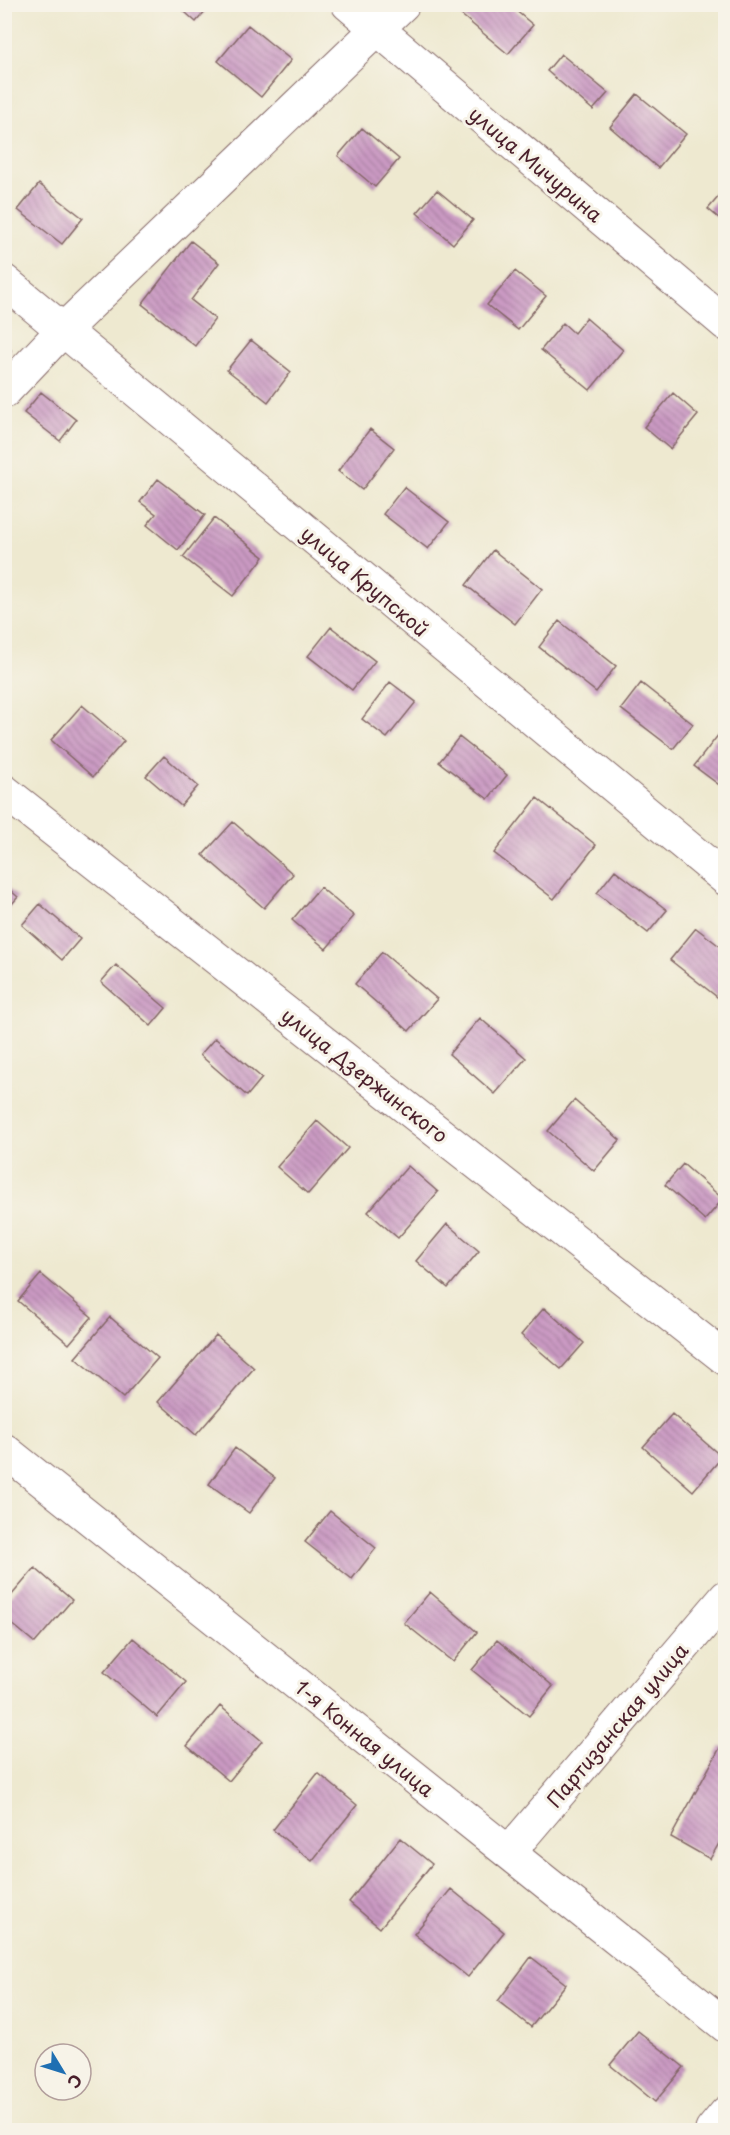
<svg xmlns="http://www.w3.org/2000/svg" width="730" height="2135" font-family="'Playpen Sans',sans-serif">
	<defs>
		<pattern id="building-back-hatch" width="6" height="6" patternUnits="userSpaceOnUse" patternTransform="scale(1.5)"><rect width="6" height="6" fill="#ca9ac3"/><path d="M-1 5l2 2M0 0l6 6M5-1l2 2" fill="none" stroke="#a67d9f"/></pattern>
	</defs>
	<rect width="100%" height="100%" fill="#f7f3e8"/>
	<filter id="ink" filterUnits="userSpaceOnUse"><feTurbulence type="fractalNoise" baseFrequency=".0167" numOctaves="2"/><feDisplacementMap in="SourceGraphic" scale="12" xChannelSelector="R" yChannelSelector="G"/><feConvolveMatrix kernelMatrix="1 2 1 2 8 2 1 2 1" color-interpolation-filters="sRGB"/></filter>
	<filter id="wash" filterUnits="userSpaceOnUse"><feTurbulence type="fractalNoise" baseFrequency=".008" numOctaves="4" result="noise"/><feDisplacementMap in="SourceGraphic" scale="24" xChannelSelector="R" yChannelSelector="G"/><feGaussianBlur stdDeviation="1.35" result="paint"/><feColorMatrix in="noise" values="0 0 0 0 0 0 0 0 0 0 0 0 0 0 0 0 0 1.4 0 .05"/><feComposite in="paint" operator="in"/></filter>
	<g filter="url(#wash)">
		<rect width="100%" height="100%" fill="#eee9d0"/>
		<g id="blocks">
			<path fill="url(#building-back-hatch)" d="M176,4H211L196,22Z
				M456,4H508L533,25L508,54L453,8Z
				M248,25L291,60L261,97L218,61Z
				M561,54L608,93L593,110L547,71Z
				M637,94L686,134L658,168L610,127Z
				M362,128L399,159L375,187L338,156Z
				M39,184L83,218L62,244L18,210Z
				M726,188V224L708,209Z
				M437,190L473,220L453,244L417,213Z
				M191,241L219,263L191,300L215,319L195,346L142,304Z
				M515,271L546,296L518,330L487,305Z
				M586,318L623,350L590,390L541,350L563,323L574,333Z
				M251,340L291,372L268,402L227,370Z
				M4,345L11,350L4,357Z
				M41,392L76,420L60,441L24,413Z
				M673,393L698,415L670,449L644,427Z
				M370,429L394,448L362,490L338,471Z
				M158,479L205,515L178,550L147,525L156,514L140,502Z
				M404,487L449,522L428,549L383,514Z
				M214,518L264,557L233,596L183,557Z
				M493,550L542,589L515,624L466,585Z
				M559,621L616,666L596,692L539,647Z
				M331,627L375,661L352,690L308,656Z
				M390,682L416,702L387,738L362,719Z
				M641,683L693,724L673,749L621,709Z
				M82,705L124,741L93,777L51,740Z
				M719,734L726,740V790L694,766Z
				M459,737L507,775L488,799L439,762Z
				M164,756L198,786L181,806L146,776Z
				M537,798L596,845L554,899L494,853Z
				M233,822L293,874L264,908L203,855Z
				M615,870L667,910L648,933L597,893Z
				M4,885L18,897L4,913Z
				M320,887L354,916L326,949L292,920Z
				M40,904L80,939L62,960L22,925Z
				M696,928L726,951V1004L670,960Z
				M382,952L437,999L409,1031L355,984Z
				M116,965L166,1008L151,1026L101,982Z
				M480,1018L526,1058L495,1094L449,1054Z
				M215,1038L262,1078L247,1096L200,1055Z
				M726,1041V1053L720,1048Z
				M574,1100L620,1140L594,1171L548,1131Z
				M317,1121L348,1148L308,1194L277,1167Z
				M683,1164L723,1199L705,1220L665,1185Z
				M408,1166L438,1192L398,1238L368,1212Z
				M447,1224L479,1251L448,1288L416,1261Z
				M41,1274L92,1317L69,1344L18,1301Z
				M544,1308L584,1343L561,1369L521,1335Z
				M110,1317L158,1358L123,1398L75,1358Z
				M216,1335L254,1368L196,1435L158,1402Z
				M672,1414L722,1457L693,1491L643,1447Z
				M235,1448L275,1478L249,1513L209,1484Z
				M330,1511L376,1548L352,1579L305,1542Z
				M35,1568L72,1600L35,1643L4,1617V1604Z
				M430,1592L477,1632L453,1662L404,1623Z
				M133,1638L186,1682L157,1717L104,1672Z
				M497,1640L553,1686L529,1716L472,1670Z
				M220,1706L262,1741L229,1781L187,1746Z
				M721,1746L726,1748V1831L710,1859L671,1837Z
				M318,1773L357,1805L312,1861L273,1830Z
				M400,1838L432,1864L380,1928L349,1902Z
				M451,1889L504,1932L468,1977L414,1934Z
				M531,1957L566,1984L531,2027L498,2001Z
				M638,2031L684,2067L655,2102L610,2065Z"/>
		</g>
	</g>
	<g filter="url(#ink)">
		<use href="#blocks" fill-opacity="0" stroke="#836665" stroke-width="1.5"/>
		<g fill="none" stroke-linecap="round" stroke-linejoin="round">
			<defs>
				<path id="minor" d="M348,4L726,324
					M4,281L726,879
					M4,392L62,331L403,4
					M4,791L726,1359
					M4,1450L726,2026
					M509,1852L726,1597
					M712,2130L726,2113"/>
			</defs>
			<use href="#minor" stroke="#836665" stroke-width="35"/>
			<use href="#minor" stroke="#fff" stroke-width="33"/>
		</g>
	</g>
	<g text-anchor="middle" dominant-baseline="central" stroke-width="6" stroke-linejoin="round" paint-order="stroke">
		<g font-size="20" fill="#4a1f2b" stroke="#f7f3e8">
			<text transform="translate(536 164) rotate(40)">улица Мичурина</text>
			<text transform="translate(365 581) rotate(40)">улица Крупской</text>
			<text transform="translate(365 1075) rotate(38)">улица Дзержинского</text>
			<text transform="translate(617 1725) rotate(-50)">Партизанская улица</text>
			<text transform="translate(365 1738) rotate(39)">1-я Конная улица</text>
		</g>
	</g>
	<rect width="730" height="2135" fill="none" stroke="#f7f3e8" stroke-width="24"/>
	<g transform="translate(63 2072) rotate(128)"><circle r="28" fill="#f7f3e8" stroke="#b29e9c" stroke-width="1.5"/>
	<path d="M0-4.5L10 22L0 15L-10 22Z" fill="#1f6fb2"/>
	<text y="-9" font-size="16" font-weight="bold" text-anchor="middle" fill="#4a1f2b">С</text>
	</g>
</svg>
